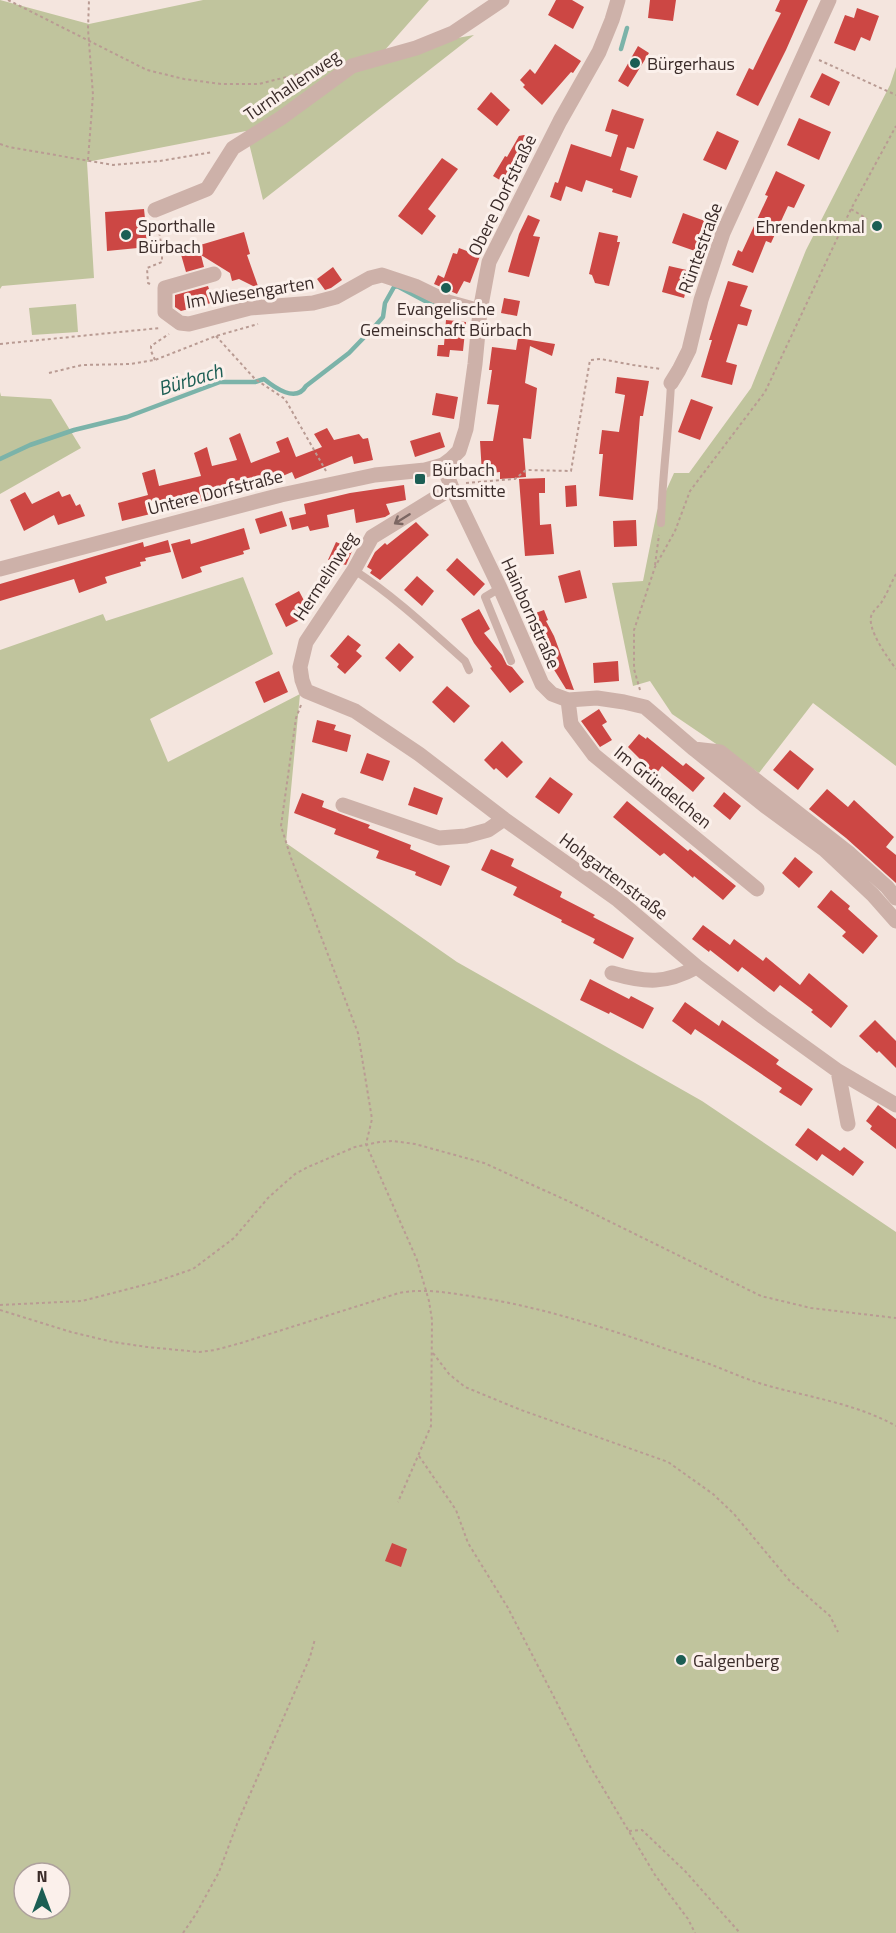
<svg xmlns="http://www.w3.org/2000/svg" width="896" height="1933" font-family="'Titillium Web',sans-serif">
	<rect width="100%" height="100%" fill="#f4e5de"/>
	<path fill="#c0c49d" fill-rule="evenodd" d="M0,0L89,24L203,0H429L384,51L474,35L263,200L246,131L87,162L94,278L2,286L0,289Z
		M896,67V766L813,703L759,773L672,714L650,681L633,686L612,583L643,581L657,511L674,473H689L751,388L806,250L890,85Z
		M76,304L78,332L32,335L29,308Z
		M0,392L1,396L51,399L81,448L0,494Z
		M243,577L273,654L150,719L168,762L300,694L286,843L457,962L702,1101L896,1232V1933H0V650L103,614L106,621ZM24,1873H60V1909H24Z"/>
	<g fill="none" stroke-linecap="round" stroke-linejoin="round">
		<path stroke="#7bb3a9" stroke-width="4.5" d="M621,49L627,28
			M0,459L30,445L74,430L127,417L220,382H255L264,379C275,388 296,403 306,386L349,353L376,325L383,317L385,303L394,287L397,286L442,310L445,309"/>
	</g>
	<path fill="#cc4744" d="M556,0H572L584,7L573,29L548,15Z
		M650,0H676L673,21L648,18Z
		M780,0H808L786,50L758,106L736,95L749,68L753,70L767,41L781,13L775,11Z
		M857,8L879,16L870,41L861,37L855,51L834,43L845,15L854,18Z
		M555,44L581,61L573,73L571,72L542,105L523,87L525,85L520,80L530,69L535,74Z
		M638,46L649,53L628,87L618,81Z
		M822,73L840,82L829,106L810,97Z
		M491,92L510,110L497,126L477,109Z
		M612,109L644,119L634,149L627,147L620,170L638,176L631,198L612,192L613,189L586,180L582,192L560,184L566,186L561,201L550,197L555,182L558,183L571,144L611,157L618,135L605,131Z
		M799,118L831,132L819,160L787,145Z
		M717,131L739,141L726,170L703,160Z
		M524,135L535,142L510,186L493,176L505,156L507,157L519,136Z
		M442,158L458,169L428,209L436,216L422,235L398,216Z
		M776,171L805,185L794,208L788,206L771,243L766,241L753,273L732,265L738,250L742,252L768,196L765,195Z
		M144,209L148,247L107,251L105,212Z
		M683,213L705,221L695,251L672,243Z
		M528,215L540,220L533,236L540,237L529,277L508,272L519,234Z
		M244,232L250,254L247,255L259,289L239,279L232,281L230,273L201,255L204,267L186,272L180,251Z
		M599,232L618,236L617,242H620L609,286L595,283L592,275L589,274Z
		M459,248L480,256L470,283L464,281L457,294L434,284L438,275L444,278L453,253L457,254Z
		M669,266L691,271L684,298L662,292Z
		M333,267L342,280L331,288L325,290L317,279Z
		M728,281L748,286L740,306L752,310L747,326L738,324L726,362L737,365L732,385L701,377L712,340H709Z
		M208,286L209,289L207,290L211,303L181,311L175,307V295Z
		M504,298L520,301L517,316L501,313Z
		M446,320L466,322L463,351L450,350L449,357L437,356L438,345H444Z
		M518,338L555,344L552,356L530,346L525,383L537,388L531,439L523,438L526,477L500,479V472L482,474L480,441H493L499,405L487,404L492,370H489L492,347L516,350Z
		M617,377L649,381L643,416H640L633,500L599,496L603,454H599L602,430L619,432L625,395L615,393Z
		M436,393L458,397L454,419L432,415Z
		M691,399L713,407L700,440L678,432Z
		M327,428L334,440L359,434L363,439L368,438L373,460L354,464L352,456L295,479L292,472L252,489L122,521L118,503L148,495L142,473L155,469L159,486L201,476L194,453L207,447L212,466L237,460L229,438L240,433L251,463L280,452L276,442L288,437L296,457L322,447L314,434Z
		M440,432L445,447L415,457L410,441Z
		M545,478V493H539L540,525L551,524L554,554L525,556L519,479Z
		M404,485L406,500L386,504L390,514L385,517L356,523L354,509L327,515L329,527L310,531L308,526L292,530L289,518L306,514L304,504L350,493Z
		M576,485L577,506L566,507L565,486Z
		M59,491L62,497L70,494L76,506L80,504L85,516L58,525L54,515L24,531L10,500L25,492L32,504Z
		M282,511L287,526L260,534L255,519Z
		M636,520L637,546L614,547L613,521Z
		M416,522L429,535L380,580L370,573L372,570L367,567L375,552L385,543L387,545Z
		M244,528L250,549L243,551L244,554L200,567L202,572L182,579L171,544L190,539L191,544Z
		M168,540L171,552L145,558L146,561L140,562L141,566L105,577L107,583L79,593L74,579L0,601V584L143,542L144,547Z
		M336,542L353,549L346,565L328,560Z
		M457,558L485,584L474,596L446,570Z
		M580,570L587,598L565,603L558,576Z
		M417,576L434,591L422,606L404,590Z
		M299,591L308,608L297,614L300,620L286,627L275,604Z
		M479,609L490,629L484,633L502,655L507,665L512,667L524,682L510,693L490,668L492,667L474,643L461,619Z
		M544,610L548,620L546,621L554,636L574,690L566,689L543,652L541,653L530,632L524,617Z
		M348,635L361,645L356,651L362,656L345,674L337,667L339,664L330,656Z
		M399,643L414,657L400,672L385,658Z
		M618,661L619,681L594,683L593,663Z
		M279,671L288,692L264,703L255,682Z
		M447,686L470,706L454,723L432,702Z
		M599,709L607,722L602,725L612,740L600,747L581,721Z
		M317,720L336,725L334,730L351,735L347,752L312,742Z
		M639,734L646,739L647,737L683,766L686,763L705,778L693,792L662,766L657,773L654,770L652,772L641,764L642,761L628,747Z
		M502,741L523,762L507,778L496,768L494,770L484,760Z
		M790,750L814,769L798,790L773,770Z
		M367,753L390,761L383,781L360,773Z
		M550,777L573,794L559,814L535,797Z
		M414,787L443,798L437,815L408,805Z
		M827,789L848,807L854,800L894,837L886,847L896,855V883L846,838L809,809Z
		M724,792L741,806L730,820L713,806Z
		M302,793L324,801L322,807L370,825L368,828L411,845L410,849L450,866L441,886L415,875L416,872L376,858L379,851L334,834L336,829L294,813Z
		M627,801L688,851L690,849L736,886L723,900L694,876L693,878L664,853L660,856L613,817Z
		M491,849L514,859L511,866L562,892L560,897L595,915L593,917L634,938L623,959L593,943L595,939L561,922L562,920L513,895L517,887L481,870Z
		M795,857L813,872L799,888L782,873Z
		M831,890L850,906L848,909L878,936L863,954L842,936L846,932L817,907Z
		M703,925L730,945L734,939L763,961L766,957L800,985L809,973L848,1006L831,1028L811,1012L813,1010L780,985L774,992L742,967L738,972L710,950L709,952L692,939Z
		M590,979L629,999L631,996L654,1008L643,1029L610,1012L609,1014L580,1000Z
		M685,1002L719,1026L722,1020L779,1060L776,1064L813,1089L801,1106L779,1092L782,1088L695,1029L691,1035L672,1021Z
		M875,1020L896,1041V1068L879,1051L877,1053L859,1036Z
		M878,1105L896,1119V1149L870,1129L872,1126L866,1121Z
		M808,1128L840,1151L844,1147L864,1162L853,1176L822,1154L817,1161L795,1145Z
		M392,1543L407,1549L401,1567L385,1561Z"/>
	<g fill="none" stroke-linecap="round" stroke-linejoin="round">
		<path stroke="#b99b93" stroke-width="2" stroke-dasharray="3 3" stroke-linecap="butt" d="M8,0L147,70L184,79L221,84H259L322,68
			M819,60L896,95
			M0,144L9,147L113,165L160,161L213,152
			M88,160L93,95L88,29L89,0
			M851,209L867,219
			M150,284L148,283L147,268L162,262V249L158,225
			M216,336L255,379L285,399L326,471
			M0,344L160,328
			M155,360L151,351V346L169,334
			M49,373L82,365L130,364L155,360L216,336L258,324
			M466,483L515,479L526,470L571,471L590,360L601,359L633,365L661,369
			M655,565L659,535
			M896,574C891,583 887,594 881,603C878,607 874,610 872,614C865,627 888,658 896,669
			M640,690L634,669V630L655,567L675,531L690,491L765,392L851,209L896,126
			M301,705L296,718L281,826L291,858L358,1033L372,1119L366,1144L417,1260L429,1301L432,1320L431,1426L398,1502
			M0,1305L82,1301L155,1282L193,1269L234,1238L268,1198L295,1174L308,1167L355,1147L379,1142L393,1141L415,1144L484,1163L570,1202L761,1296L811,1308L896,1318
			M0,1310L71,1332L113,1342L147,1347L199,1352L215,1350L241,1343L399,1293C425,1288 450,1293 476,1297C555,1309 631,1337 707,1363C725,1370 743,1378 762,1384C807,1397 855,1403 896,1426
			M433,1353L449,1374L465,1387L521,1410L668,1462L713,1494L734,1514L789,1580L830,1616L838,1632
			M419,1456L456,1510L468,1543L508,1608L588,1763L655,1875L688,1919L695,1933
			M629,1831L642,1830L685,1871L740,1933
			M183,1933L196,1914L219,1872L237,1824L310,1657L315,1639"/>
		<path stroke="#cdb1a9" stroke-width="8" d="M661,523C662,476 669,430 671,383
			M354,570C394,596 429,629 465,661L469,670
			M500,588L485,597L511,661"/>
		<path stroke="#cdb1a9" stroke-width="15" d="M155,210L207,189L233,148L281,118L352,66L416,48L453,33L502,0
			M214,274L165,288V312L180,323L189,324L250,308L313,303L336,297L370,278L382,275L415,286L448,302L480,311
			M671,383L679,370L689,350L701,300L723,233L829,0
			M443,465L452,488L500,588L542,684L552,694L568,700L597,698L624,702L645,707L694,749L765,806L825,850L873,895L896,921
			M452,488L372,537L354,570L306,642L300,667L302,680L306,691L355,711L419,754L504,819L618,900L697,967L763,1017L838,1071L896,1105
			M568,700L571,724L594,755L757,889
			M694,749L720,752L850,854L887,887L896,898
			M343,805L439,838L466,836L488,830L504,819
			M612,973C646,983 666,984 697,967
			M838,1071L848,1124"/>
		<path stroke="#cdb1a9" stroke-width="15" d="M0,569L281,495L375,475L425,470L443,465L451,459L459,451L466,429L475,364L480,311L489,262L560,121L599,52L612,20L618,0"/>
	</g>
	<defs><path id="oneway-shaft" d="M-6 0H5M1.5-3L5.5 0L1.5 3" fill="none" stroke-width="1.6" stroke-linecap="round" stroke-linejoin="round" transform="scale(1.5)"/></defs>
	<use stroke="#7c6763" href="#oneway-shaft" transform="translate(402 519) rotate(148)"/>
	<g fill="#1c5e54" stroke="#fbf0eb" stroke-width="2">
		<circle cx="635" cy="63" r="6"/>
		<circle cx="877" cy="226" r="6"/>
		<circle cx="126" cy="235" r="6"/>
		<circle cx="446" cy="288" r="6"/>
		<rect x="414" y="473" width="12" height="12" rx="3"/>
		<circle cx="681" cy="1660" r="6"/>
	</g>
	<g text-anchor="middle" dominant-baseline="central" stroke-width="6" stroke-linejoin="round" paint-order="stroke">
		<g font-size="18" fill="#3a2b29" stroke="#fbf0eb" text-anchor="start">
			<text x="647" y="63">Bürgerhaus</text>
			<text x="138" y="225">Sporthalle<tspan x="138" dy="21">Bürbach</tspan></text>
			<text x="865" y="226" text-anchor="end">Ehrendenkmal</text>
			<text x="446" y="308" text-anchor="middle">Evangelische<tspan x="446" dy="21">Gemeinschaft Bürbach</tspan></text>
			<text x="432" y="469">Bürbach<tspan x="432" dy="21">Ortsmitte</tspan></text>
			<text x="693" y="1660">Galgenberg</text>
		</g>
		<g font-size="18" fill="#3a2b29" stroke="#fbf0eb">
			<text transform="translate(292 85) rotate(-34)">Turnhallenweg</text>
			<text transform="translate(502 195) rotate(-64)">Obere Dorfstraße</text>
			<text transform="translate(700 248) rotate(-70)">Rüntestraße</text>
			<text transform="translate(250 292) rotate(-9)">Im Wiesengarten</text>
			<text transform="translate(215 492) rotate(-14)">Untere Dorfstraße</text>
			<text transform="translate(325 576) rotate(-57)">Hermelinweg</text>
			<text transform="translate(531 613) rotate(66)">Hainbornstraße</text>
			<text transform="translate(663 787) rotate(39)">Im Gründelchen</text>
			<text transform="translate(614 876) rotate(37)">Hohgartenstraße</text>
		</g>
		<g font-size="20" font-style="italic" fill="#1c5e54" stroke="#fbf0eb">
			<text transform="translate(190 379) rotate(-17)">Bürbach</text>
		</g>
	</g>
	<g transform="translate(42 1891)"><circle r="28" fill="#fbf0eb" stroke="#aea19d" stroke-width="1.5"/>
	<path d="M0-4.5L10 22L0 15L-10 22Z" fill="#1c5e54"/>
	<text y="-9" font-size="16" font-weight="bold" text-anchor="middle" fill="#3a2b29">N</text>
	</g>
</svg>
